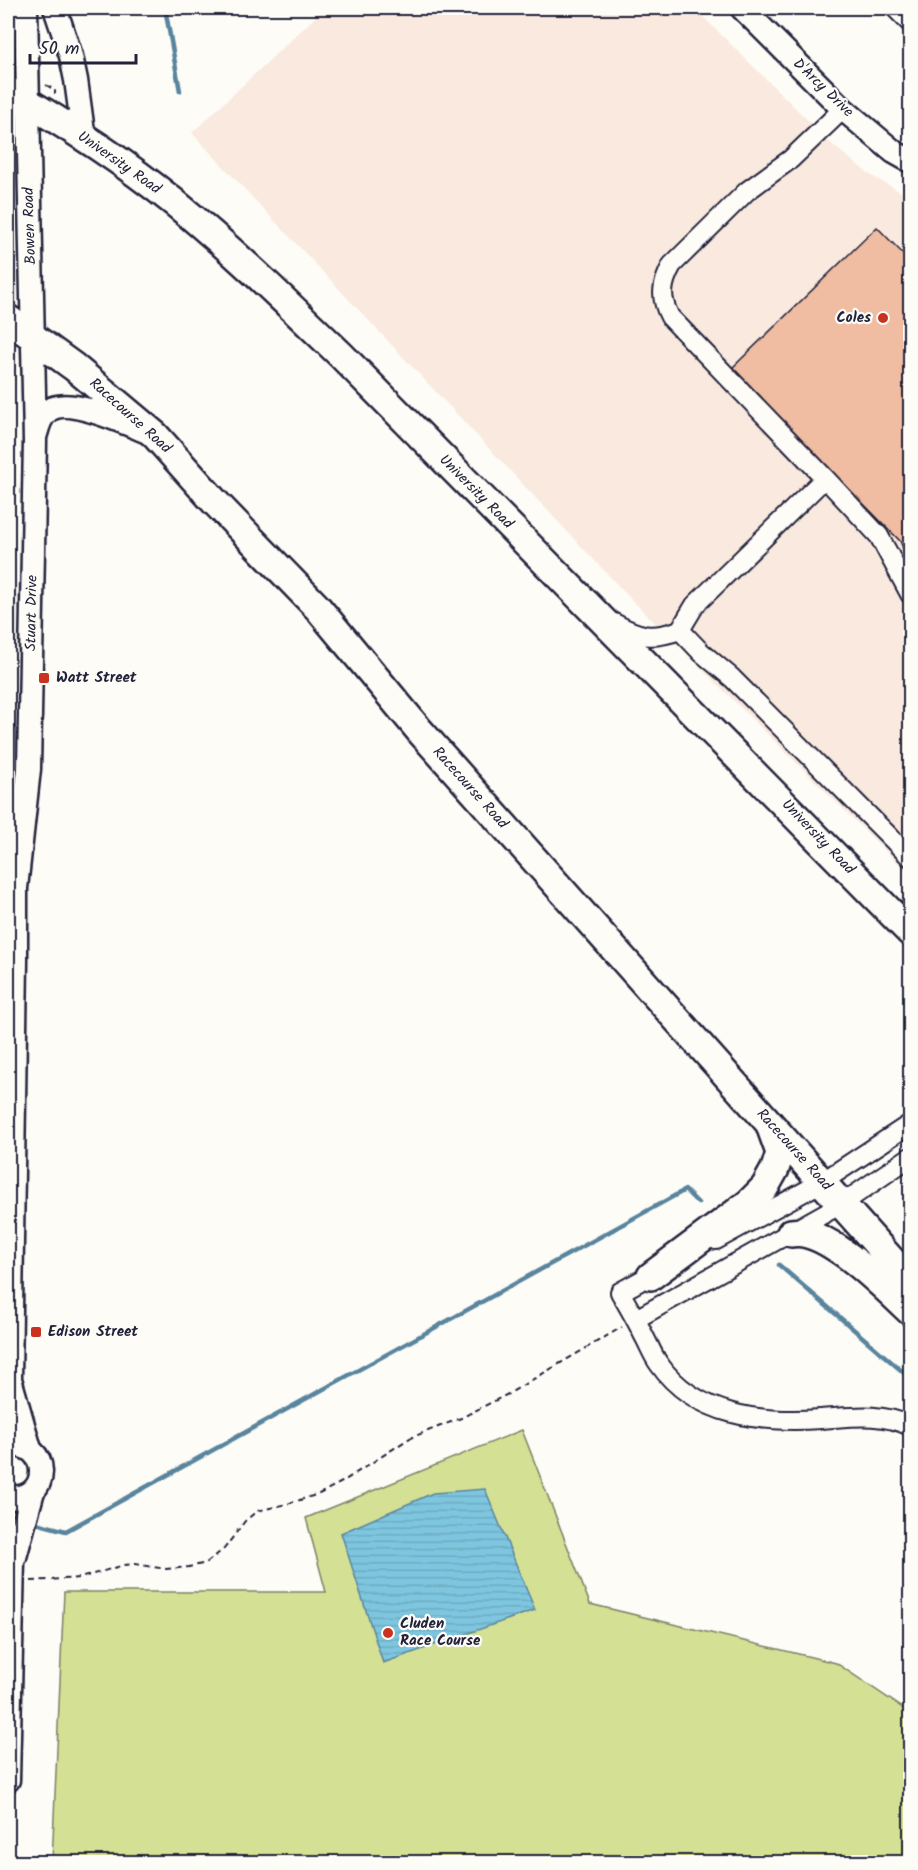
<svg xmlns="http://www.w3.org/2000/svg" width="918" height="1870" font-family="Kalam,sans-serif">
	<defs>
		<pattern id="water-rules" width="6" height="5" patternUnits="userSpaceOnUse" patternTransform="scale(1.5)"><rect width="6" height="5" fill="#7ec6df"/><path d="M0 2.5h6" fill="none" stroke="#6daac0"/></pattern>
	</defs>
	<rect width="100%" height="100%" fill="#fdfcf7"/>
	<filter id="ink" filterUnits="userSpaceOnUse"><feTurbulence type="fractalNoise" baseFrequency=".0167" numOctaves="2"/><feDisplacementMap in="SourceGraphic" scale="12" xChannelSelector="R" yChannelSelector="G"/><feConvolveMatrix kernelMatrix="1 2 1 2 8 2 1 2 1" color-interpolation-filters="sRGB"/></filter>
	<g filter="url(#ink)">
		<path fill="#f9e9de" d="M325,8H694L835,147L870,175L910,197V875L630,598L192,133Z"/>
		<path fill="#d4e093" stroke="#7b8167" stroke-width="1.5" d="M522,1430L590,1604L836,1663L910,1713V1862H52L64,1592H326L306,1518Z"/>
		<path fill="url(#water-rules)" stroke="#59849d" stroke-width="1.5" d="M485,1489L535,1610L383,1663L341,1533L433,1493Z"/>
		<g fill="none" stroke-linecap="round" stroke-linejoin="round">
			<path stroke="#59849d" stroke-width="4.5" d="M165,8L180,91
				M779,1265L910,1378
				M36,1523L66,1531L685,1190L698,1203"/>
		</g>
		<path fill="#f0bca2" stroke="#22223b" stroke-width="1.5" d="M877,227L910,261V565L900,541L731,369Z"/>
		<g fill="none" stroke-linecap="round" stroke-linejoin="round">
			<defs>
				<path id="minor" d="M895,8L910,23
					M825,478L670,317C660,298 661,285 672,265L747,191L791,159L843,109
					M910,594L879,536L825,478L695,605L680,630L701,652L732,678L910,857
					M614,623C640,637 651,640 680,630
					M716,1240L822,1182L910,1124
					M660,1270L620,1292C628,1306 637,1321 644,1336C649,1345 653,1356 659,1364C696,1417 762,1423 821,1419C852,1417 881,1412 910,1426
					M636,1319L843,1203L910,1157"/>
				<path id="major" d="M55,8L71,56L76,80L84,139
					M742,8L843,109L894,152L910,161
					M36,434C38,427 40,418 46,413C63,393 124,423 145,431
					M8,811L16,888V961L10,1379L8,1390
					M16,888L29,769L35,441L26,8
					M10,1379L30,1449
					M8,1446C51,1439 53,1503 8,1497
					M8,1532L13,1561L8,1780
					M15,1557L33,1491"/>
				<path id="highway" d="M8,91C66,124 123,161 175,203C234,251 287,303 341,355L910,932
					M8,319L74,367L155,435L214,501L317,607L419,730L910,1281
					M791,1233C826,1226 885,1288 910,1311
					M651,1276L749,1203L765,1187L775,1169L780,1153L771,1128"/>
			</defs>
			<use href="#minor" stroke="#22223b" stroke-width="22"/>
			<use href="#major" stroke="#22223b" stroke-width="27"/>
			<use href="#highway" stroke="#22223b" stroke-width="32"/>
			<path stroke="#22223b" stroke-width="2" stroke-dasharray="6 4.5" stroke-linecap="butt" d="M46,85L55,90V94
				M31,1581L80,1578L124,1565L135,1564L166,1569L189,1567L206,1563L224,1549L245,1521L257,1511L287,1504L319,1494L342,1482L410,1438L461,1418L508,1394L622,1327"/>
			<use href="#minor" stroke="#fdfcf7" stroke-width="18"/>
			<use href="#major" stroke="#fdfcf7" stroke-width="22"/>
			<use href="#highway" stroke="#fdfcf7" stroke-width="27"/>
		</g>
	</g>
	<g fill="#c8321e" stroke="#fdfcf7" stroke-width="2">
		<circle cx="883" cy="318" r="6"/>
		<rect x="38" y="672" width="12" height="12" rx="3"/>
		<rect x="30" y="1326" width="12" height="12" rx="3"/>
		<circle cx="388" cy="1633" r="6"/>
	</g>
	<g text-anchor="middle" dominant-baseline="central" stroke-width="4.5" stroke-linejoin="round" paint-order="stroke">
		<g font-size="15" fill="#22223b" stroke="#fdfcf7">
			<text transform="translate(823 88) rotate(44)">D'Arcy Drive</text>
			<text transform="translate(119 163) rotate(35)">University Road</text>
			<text transform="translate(30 226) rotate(-92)">Bowen Road</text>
			<text transform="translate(130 416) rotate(42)">Racecourse Road</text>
			<text transform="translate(476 492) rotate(45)">University Road</text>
			<text transform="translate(32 613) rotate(-89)">Stuart Drive</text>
			<text transform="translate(470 788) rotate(48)">Racecourse Road</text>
			<text transform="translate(818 837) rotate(46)">University Road</text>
			<text transform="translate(794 1150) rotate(48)">Racecourse Road</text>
		</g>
		<g font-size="15" font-weight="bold" fill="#22223b" stroke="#fdfcf7" text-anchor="start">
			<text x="871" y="318" text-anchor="end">Coles</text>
			<text x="56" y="678">Watt Street</text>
			<text x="48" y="1332">Edison Street</text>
			<text x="400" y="1624">Cluden<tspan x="400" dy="17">Race Course</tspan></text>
		</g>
	</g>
	<rect width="918" height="1870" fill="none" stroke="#fdfcf7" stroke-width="30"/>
	<rect x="15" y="15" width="888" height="1840" fill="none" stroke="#22223b" stroke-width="2" filter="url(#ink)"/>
	<path d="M30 54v9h106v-9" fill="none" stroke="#22223b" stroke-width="3"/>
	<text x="39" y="54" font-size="18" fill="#22223b" stroke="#fdfcf7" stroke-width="4.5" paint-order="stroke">50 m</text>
</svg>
